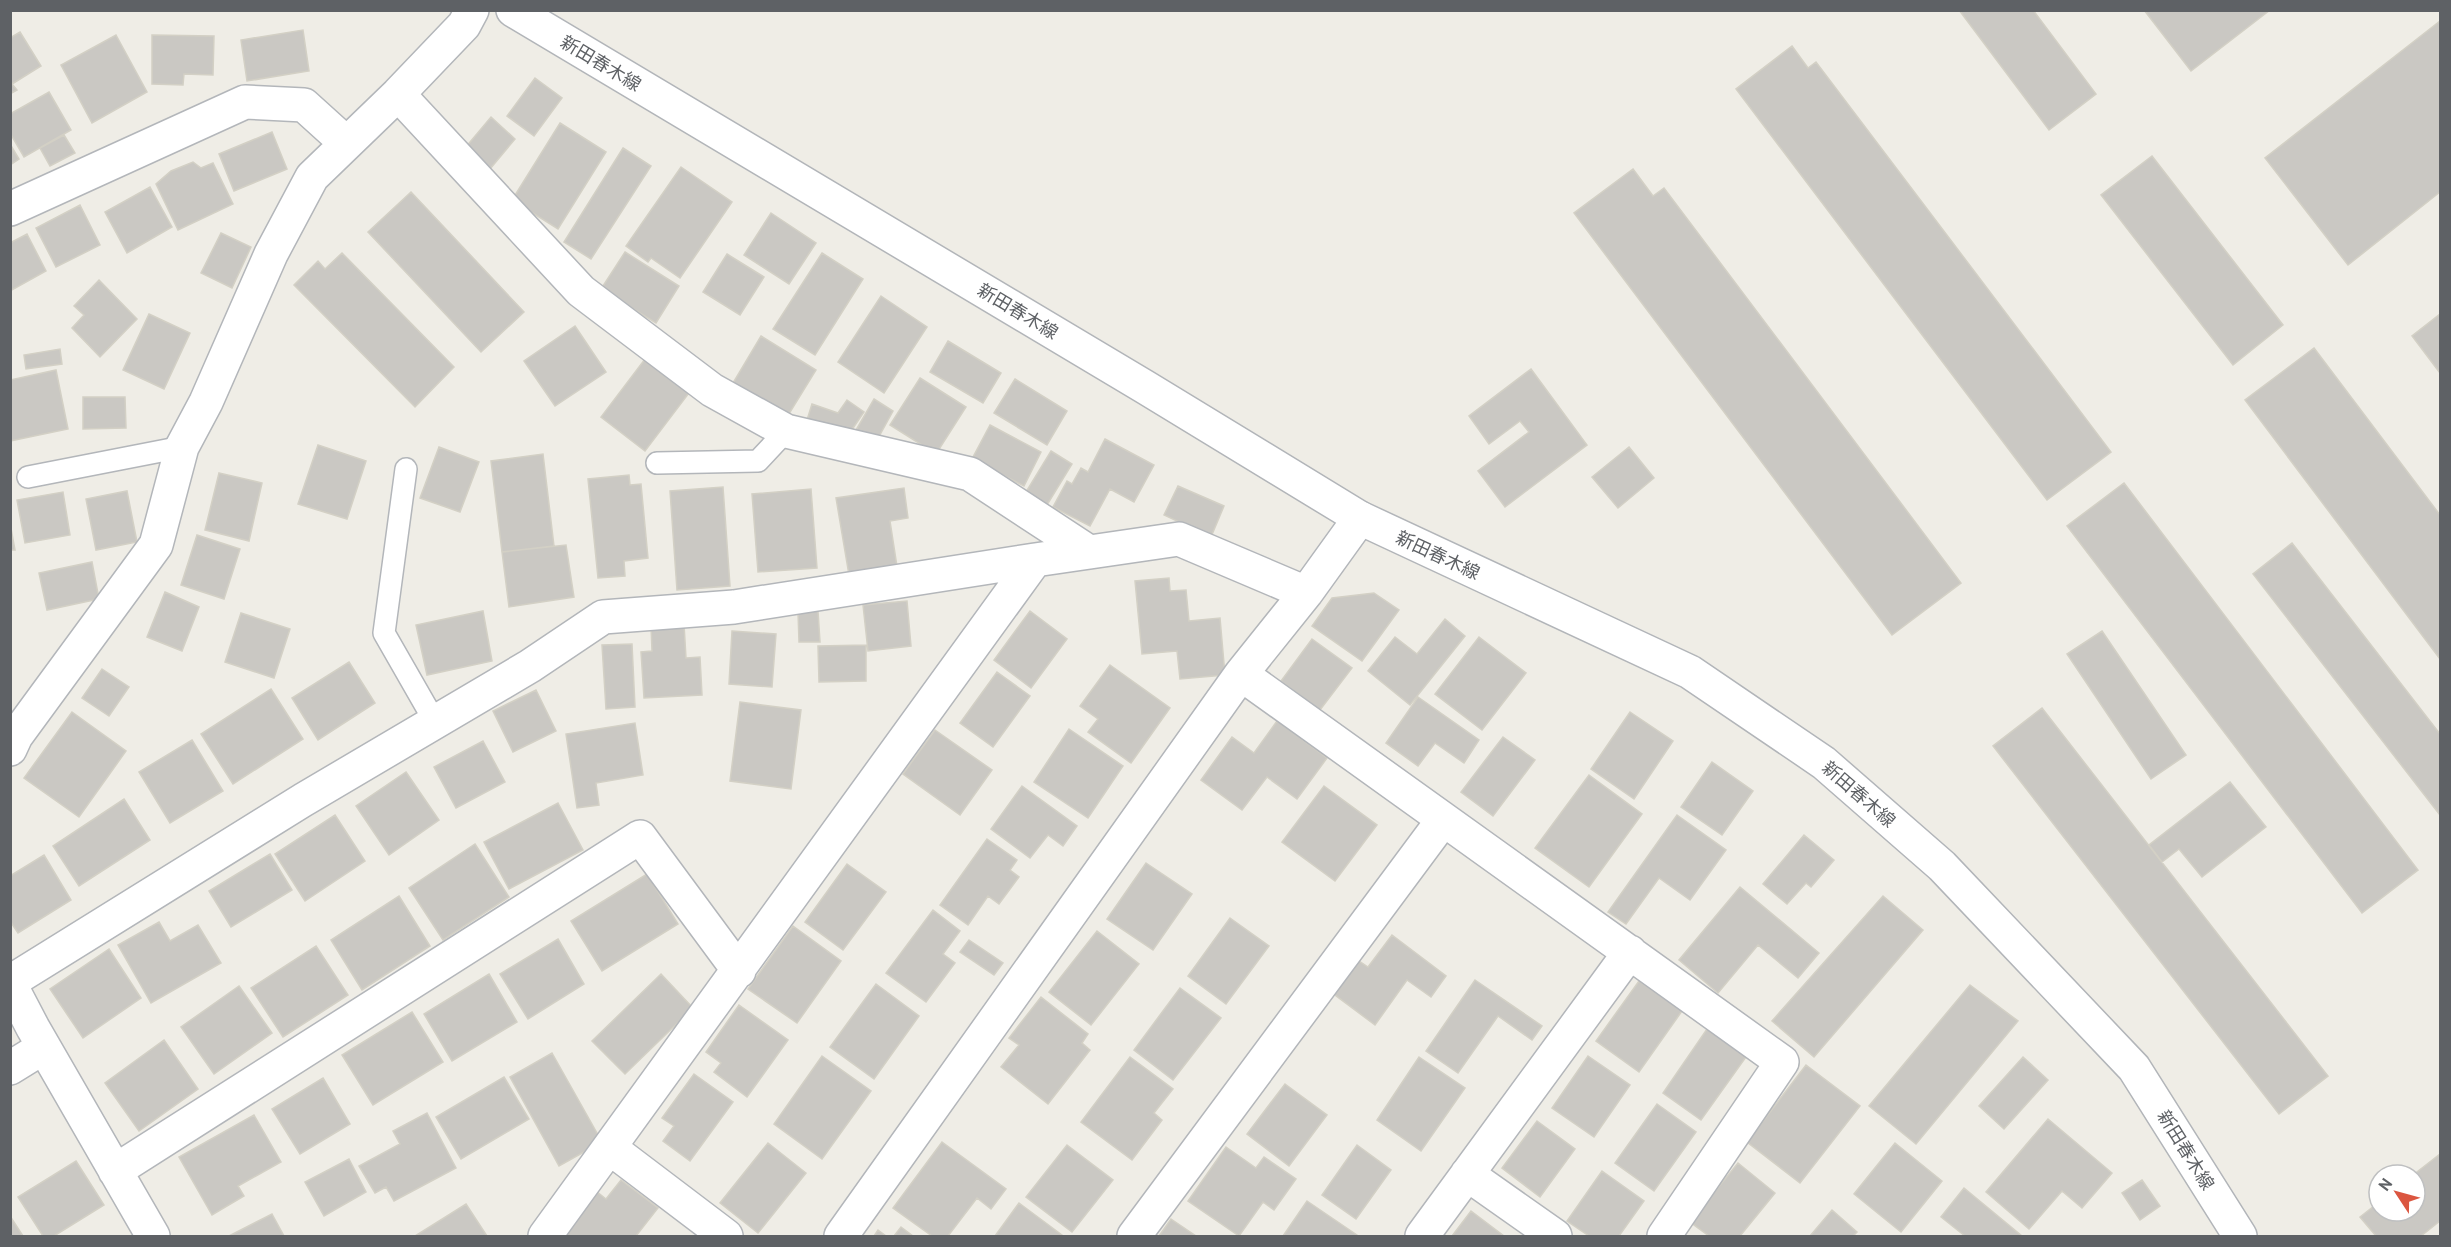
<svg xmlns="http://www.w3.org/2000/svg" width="2451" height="1247" font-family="'PT Sans','Noto Sans JP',sans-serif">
	<rect width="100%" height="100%" fill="#efede6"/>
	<path fill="#cac8c3" stroke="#d3d0c5" stroke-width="1.5" d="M1959,10H2033L2096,94L2049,130Z
		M2144,10H2270L2191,71Z
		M2440,21V192L2348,265L2265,158Z
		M303,30L309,71L247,81L241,40Z
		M20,32L41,66L12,84L17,90L10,94V38Z
		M116,35L147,92L92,123L61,65Z
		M152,35L214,36L213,75L184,74L183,85L152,84Z
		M1792,46L1808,68L1816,62L2111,452L2047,500L1736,89Z
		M535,78L562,98L534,136L507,116Z
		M49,92L71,130L24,157L10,133V114Z
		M491,117L515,139L485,175L460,154Z
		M560,123L606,152L558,229L512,200Z
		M272,132L287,169L234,191L219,154Z
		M64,135L75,153L50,166L40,148Z
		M10,144L19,159L10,165Z
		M623,148L651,166L591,259L564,242Z
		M2152,156L2283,325L2233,365L2101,195Z
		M193,162L201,168L213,163L233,204L178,230L156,184L171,171Z
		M681,167L732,202L680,278L651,258L648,262L626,246Z
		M1633,169L1653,196L1664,188L1961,583L1892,635L1574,213Z
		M150,187L172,227L127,253L105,212Z
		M411,192L524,312L481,352L368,232Z
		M80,205L100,245L56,267L36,228Z
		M771,213L816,243L789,284L744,255Z
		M221,233L251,247L232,288L201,273Z
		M27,234L46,271L10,291V243Z
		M625,252L679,286L656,323L601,289Z
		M342,253L454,367L415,407L294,285L318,261L325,269Z
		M822,253L863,279L815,355L773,329Z
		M727,254L764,277L740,315L703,292Z
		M99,280L137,319L100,357L72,328L84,315L74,306Z
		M881,296L927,327L884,393L838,362Z
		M149,314L190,333L164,389L123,370Z
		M2440,314V373L2412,336Z
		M575,326L606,372L555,406L524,361Z
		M761,336L816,370L784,422L730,388Z
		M948,341L1001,373L983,403L930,372Z
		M2314,348L2440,515V659L2245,400Z
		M60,349L62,364L26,369L24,355Z
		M645,359L689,393L645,451L601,417Z
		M1531,369L1587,445L1505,507L1478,471L1529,432L1520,421L1489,444L1469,416Z
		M56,370L68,429L10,441V380Z
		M920,378L966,407L936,454L890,425Z
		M1015,379L1067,411L1047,445L994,413Z
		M83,397H125L126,428L83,429Z
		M874,399L893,411L876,442L856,430Z
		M847,400L864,412L849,434L807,420L812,404L838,413Z
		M990,425L1041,452L1024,486L972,459Z
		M1105,439L1154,465L1134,502L1110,489L1090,526L1053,507L1067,481L1072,484L1081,468L1088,472Z
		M318,445L366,461L347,519L298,504Z
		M439,447L479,462L460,512L420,498Z
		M1629,447L1654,478L1618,508L1592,477Z
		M1051,451L1072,464L1047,505L1026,492Z
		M543,454L554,546L502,552L491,461Z
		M219,473L262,483L249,541L205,530Z
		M629,475L630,485L641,484L648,558L624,561L625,576L598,578L588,479Z
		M2124,483L2418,870L2362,913L2067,526Z
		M1178,486L1224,506L1211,537L1164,515Z
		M723,487L730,586L677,590L670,491Z
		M904,488L908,518L890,521L898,573L850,581L836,498Z
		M811,489L817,568L758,572L752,494Z
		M127,491L137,542L96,550L86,499Z
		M63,492L70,535L25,543L17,500Z
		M10,523L15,550H10Z
		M197,535L240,549L224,599L181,585Z
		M2292,543L2440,734V815L2253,574Z
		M566,545L574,597L509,607L502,552Z
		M92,562L99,599L47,610L39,573Z
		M1169,578L1170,591L1186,590L1189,621L1220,618L1225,675L1180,679L1177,651L1142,654L1135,581Z
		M165,592L199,607L182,651L147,637Z
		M1374,593L1399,610L1362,661L1312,626L1332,598Z
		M907,601L911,646L868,651L863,605Z
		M483,611L492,661L427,675L416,625Z
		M818,611L820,642H799L798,612Z
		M1030,611L1067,639L1031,688L994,660Z
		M241,613L290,629L274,678L225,662Z
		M1445,619L1465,636L1410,705L1368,671L1395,637L1417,654Z
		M684,624L686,658L700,657L702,695L644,698L641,652L652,651L651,626Z
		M732,631L776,634L772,687L729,684Z
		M2102,631L2186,755L2151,779L2067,654Z
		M1479,637L1526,673L1482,730L1435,694Z
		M1312,639L1352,668L1320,710L1281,681Z
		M632,644L635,707L606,709L602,645Z
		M866,645V681L819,682L818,646Z
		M349,662L375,703L318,740L292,698Z
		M1110,665L1170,708L1131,763L1088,732L1098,719L1080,706Z
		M102,669L129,687L109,716L82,698Z
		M997,672L1030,696L993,747L960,723Z
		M271,689L303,739L233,784L201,734Z
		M536,690L556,731L513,752L493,711Z
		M1418,697L1479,740L1464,763L1435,743L1418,766L1386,743Z
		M740,702L801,710L791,789L730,781Z
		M2042,708L2328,1076L2279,1114L1993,746Z
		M72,712L126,751L79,817L24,778Z
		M1630,712L1673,741L1634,799L1591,769Z
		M1277,721L1327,758L1297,799L1267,777L1242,810L1201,780L1232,737L1254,753Z
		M635,723L643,775L596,783L599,805L577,808L566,734Z
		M1069,729L1123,766L1088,818L1034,782Z
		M935,730L992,770L960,815L903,774Z
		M1503,737L1535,760L1493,816L1461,792Z
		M192,740L223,791L170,823L139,772Z
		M483,741L505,782L456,808L434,767Z
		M1712,762L1753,791L1722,835L1681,807Z
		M406,772L439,820L389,855L356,806Z
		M1589,775L1642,814L1589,887L1535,848Z
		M2230,782L2266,827L2202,877L2179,849L2162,862L2149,845Z
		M1022,786L1077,826L1063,846L1048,835L1030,858L991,829Z
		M1324,786L1377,825L1335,881L1282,842Z
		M124,799L150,840L79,886L53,846Z
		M558,803L583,850L509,889L484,842Z
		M335,815L365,861L305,901L275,854Z
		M1677,815L1726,850L1690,900L1659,878L1626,924L1608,912Z
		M1804,835L1834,860L1811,887L1806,883L1787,904L1763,884Z
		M987,839L1017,860L1010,870L1019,877L999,904L988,896L968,925L940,905Z
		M475,844L509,897L443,940L409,888Z
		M270,854L292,890L231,927L209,891Z
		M44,855L71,900L18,933L10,921V876Z
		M1146,863L1192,894L1153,950L1107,919Z
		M847,864L886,892L843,950L805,922Z
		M647,874L678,924L602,971L571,921Z
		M1740,887L1819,953L1798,978L1758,945L1718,993L1679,960Z
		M399,896L430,946L362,990L331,940Z
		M1883,896L1923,930L1814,1057L1772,1021Z
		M933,910L960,931L943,954L955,963L926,1002L886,973Z
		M1230,918L1269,946L1226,1004L1188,976Z
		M159,922L170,941L198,925L221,963L151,1003L118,945Z
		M793,926L841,961L797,1023L748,989Z
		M1097,931L1139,964L1091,1025L1049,992Z
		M1392,935L1446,976L1431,997L1407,980L1375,1025L1331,992L1356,959L1368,967Z
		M558,939L584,984L528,1019L500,974Z
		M969,940L1003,963L994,975L960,952Z
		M316,946L348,995L283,1037L251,988Z
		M109,949L141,998L83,1038L50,989Z
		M489,974L517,1022L452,1061L424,1014Z
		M661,974L693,1008L625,1074L592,1041Z
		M1475,980L1542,1026L1532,1040L1498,1016L1458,1073L1426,1051Z
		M1639,981L1682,1011L1639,1072L1596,1041Z
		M876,984L919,1016L874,1079L830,1047Z
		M1970,985L2018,1021L1916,1144L1869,1106Z
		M239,986L272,1033L214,1074L181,1027Z
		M1180,988L1221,1018L1173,1080L1134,1050Z
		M1041,997L1088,1034L1082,1043L1090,1050L1048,1104L1001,1067L1019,1045L1009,1038Z
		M739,1005L788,1040L747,1097L714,1072L721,1063L706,1052Z
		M412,1012L443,1062L373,1105L342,1055Z
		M1707,1029L1746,1057L1701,1120L1663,1093Z
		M164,1040L198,1089L139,1131L105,1083Z
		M552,1053L602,1142L559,1166L510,1077Z
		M822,1056L871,1091L822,1159L774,1124Z
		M1588,1056L1630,1085L1594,1137L1552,1108Z
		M1130,1057L1173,1089L1154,1113L1162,1120L1132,1160L1081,1122Z
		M1419,1057L1465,1088L1421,1151L1377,1120Z
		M2023,1057L2048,1080L2004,1129L1979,1106Z
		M1806,1065L1860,1106L1800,1183L1747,1142Z
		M694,1074L733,1102L690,1161L663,1141L674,1126L662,1118Z
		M504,1077L529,1119L461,1159L436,1117Z
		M323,1078L350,1124L300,1154L272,1109Z
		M1285,1084L1327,1115L1289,1166L1247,1134Z
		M1657,1104L1696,1132L1654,1191L1615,1163Z
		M427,1113L456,1168L394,1201L386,1187L375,1193L359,1166L400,1144L393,1131Z
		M254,1115L281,1162L238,1186L244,1196L212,1215L179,1157Z
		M2048,1119L2112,1173L2082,1208L2062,1191L2029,1229L1986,1192Z
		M1537,1121L1575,1149L1540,1197L1502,1168Z
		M942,1142L1006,1189L991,1209L977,1198L948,1236H932L893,1208Z
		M768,1143L806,1173L758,1233L720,1203Z
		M1895,1143L1942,1181L1901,1232L1854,1194Z
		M1067,1145L1113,1180L1072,1232L1026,1197Z
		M1357,1145L1391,1170L1356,1219L1322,1195Z
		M1226,1147L1256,1168L1264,1157L1296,1179L1274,1210L1263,1202L1239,1236L1188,1201Z
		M2440,1154V1221L2421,1236H2376L2360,1217L2379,1202V1211H2415L2413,1175Z
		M349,1159L366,1192L324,1216L305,1182Z
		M76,1161L104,1205L54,1236H43L18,1197Z
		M1738,1163L1775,1193L1740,1236H1709L1690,1222Z
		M1602,1171L1644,1201L1619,1236H1589L1567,1221Z
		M621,1180L658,1208L636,1236H564L596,1191L606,1199Z
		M2142,1180L2160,1206L2140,1220L2122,1193Z
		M1964,1188L2022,1236H1965L1941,1217Z
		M1307,1201L1357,1235L1356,1236H1283Z
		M1019,1203L1062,1235L1061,1236H995Z
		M466,1204L487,1236H415Z
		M1832,1210L1857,1232L1853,1236H1810Z
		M1471,1211L1504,1236H1452Z
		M272,1214L284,1236H229Z
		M10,1216L23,1236H10Z
		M1171,1219L1196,1236H1159Z
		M901,1227L913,1236H894Z
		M878,1230L886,1236H874Z"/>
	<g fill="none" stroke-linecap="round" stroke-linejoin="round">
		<defs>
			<path id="lane" d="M657,463L758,461L786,431
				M406,469L384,633L435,722
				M28,477L182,447"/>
			<path id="street" d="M398,94L581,291L712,390L786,431L970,474L1089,552
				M10,209L245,102L304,105L346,143
				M1241,674L1782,1062L1664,1236
				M10,749L16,736L156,545L182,447L206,402L271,254L312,177L398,94L464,25L472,10
				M10,982L303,800L530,666L603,617L734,607L1035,560
				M10,984L33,1028L153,1236
				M10,1068L44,1047
				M610,1148L726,1236
				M115,1171L640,837L739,971
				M1467,1174L1555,1236
				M545,1236L1035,560L1179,539L1306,593
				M841,1236L1241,674L1306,593L1360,518
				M1134,1236L1443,820
				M1422,1236L1630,952"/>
			<path id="secondary" d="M513,10L1145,387L1360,518L1690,672L1824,763L1942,866L2134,1068L2240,1236"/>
		</defs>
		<use href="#lane" stroke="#b3b6ba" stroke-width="24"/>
		<use href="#street" stroke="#b3b6ba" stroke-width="36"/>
		<use href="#secondary" stroke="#b2b5b9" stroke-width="36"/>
		<use href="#lane" stroke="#fff" stroke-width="21"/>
		<use href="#street" stroke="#fff" stroke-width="33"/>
		<use href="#secondary" stroke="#fff" stroke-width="33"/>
	</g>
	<g text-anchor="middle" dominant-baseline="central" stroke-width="6" stroke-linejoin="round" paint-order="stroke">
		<g font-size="18" fill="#5e6165" stroke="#fff">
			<text transform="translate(601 63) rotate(31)">新田春木線</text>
			<text transform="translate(1018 311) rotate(31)">新田春木線</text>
			<text transform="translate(1438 555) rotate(25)">新田春木線</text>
			<text transform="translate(1859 794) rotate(41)">新田春木線</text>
			<text transform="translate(2186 1150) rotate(58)">新田春木線</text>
		</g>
	</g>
	<rect width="2451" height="1247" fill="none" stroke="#5e6165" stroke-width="24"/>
	<g transform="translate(2397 1193) rotate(306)"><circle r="28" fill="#ffffff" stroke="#bfc0c1" stroke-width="1.5"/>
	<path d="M0-4.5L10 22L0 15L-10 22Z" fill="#db5640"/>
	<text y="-9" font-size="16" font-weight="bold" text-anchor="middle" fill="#5e6165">N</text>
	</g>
</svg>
